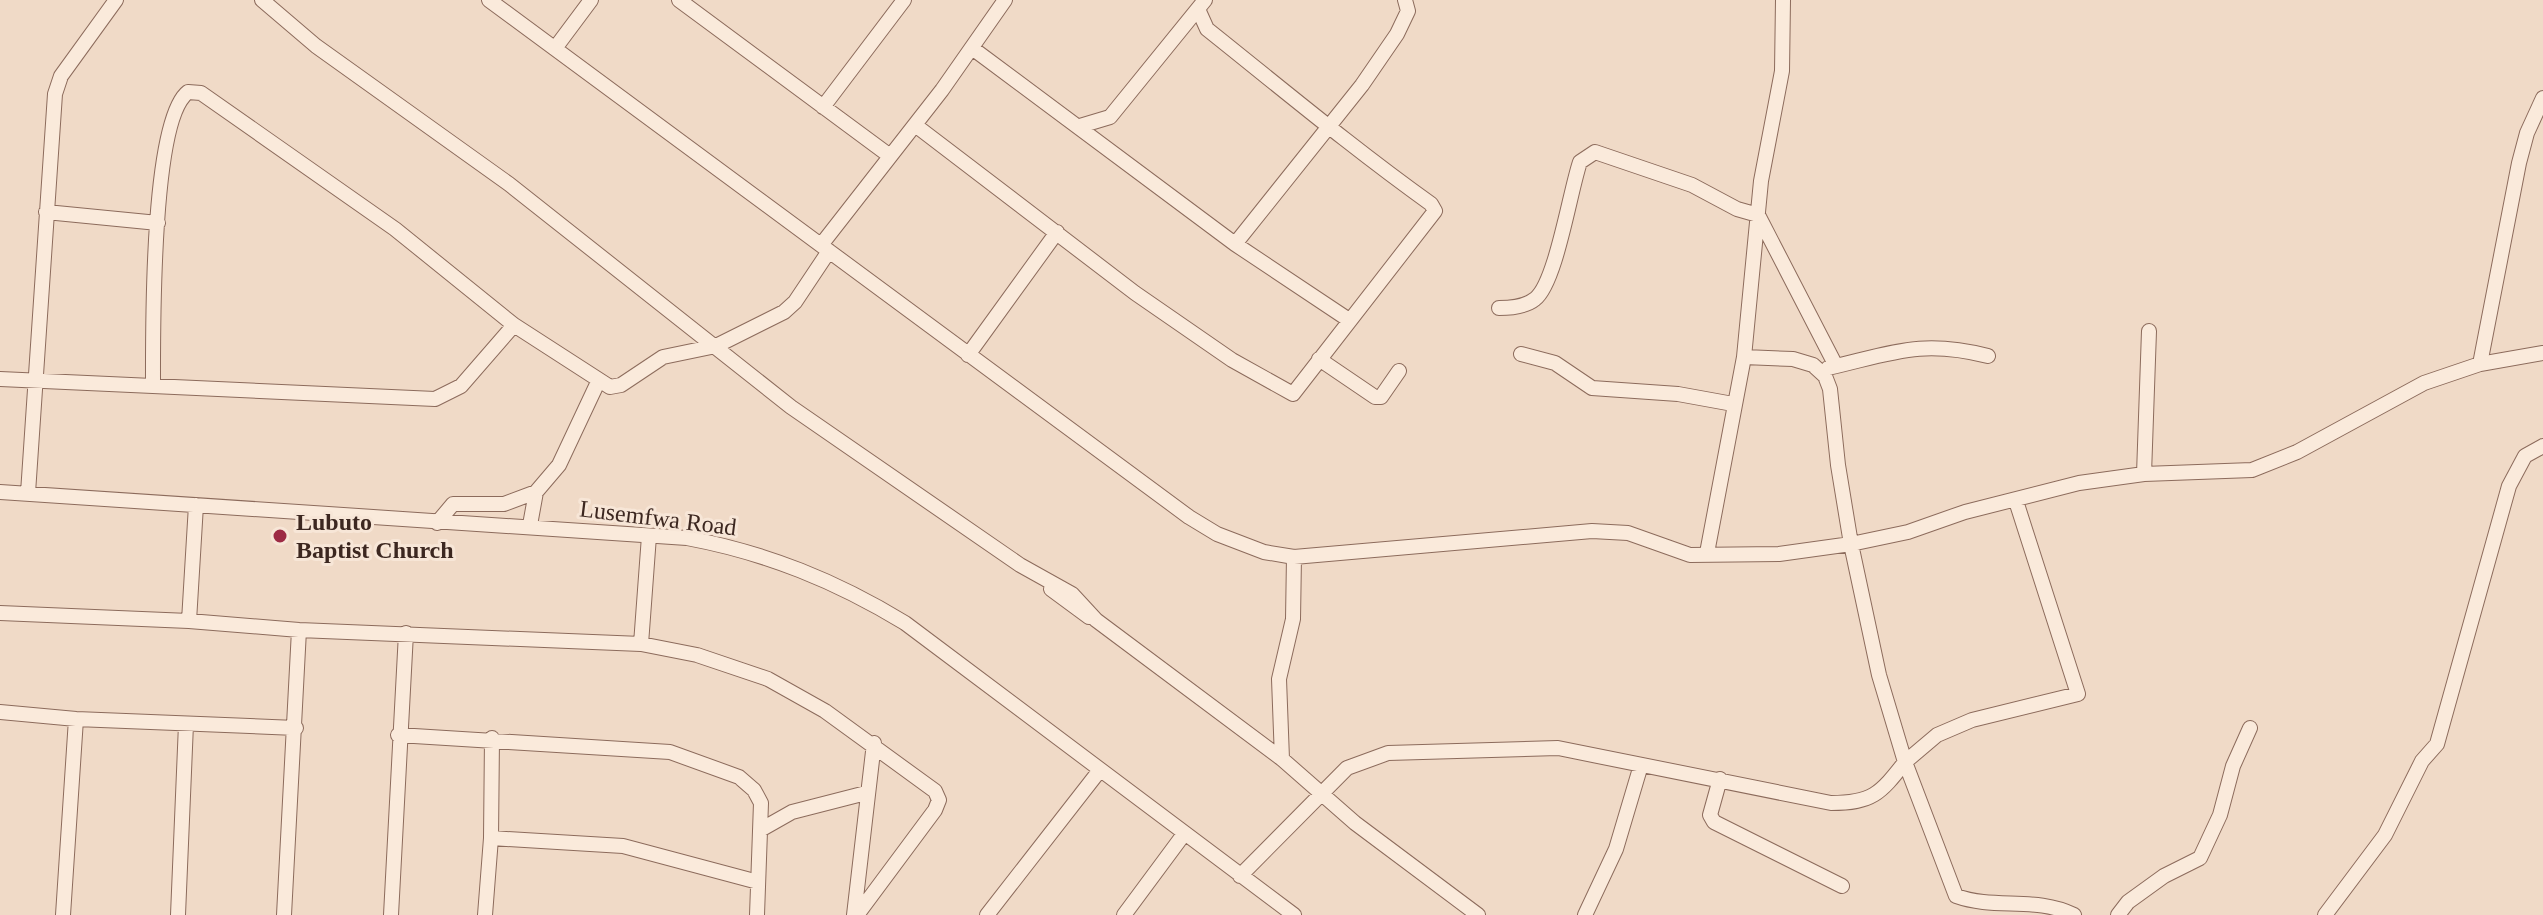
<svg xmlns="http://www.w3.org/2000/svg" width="2543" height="915" font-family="Georgia,serif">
	<rect width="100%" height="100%" fill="#f0dac7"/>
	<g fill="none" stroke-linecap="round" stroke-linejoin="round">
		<defs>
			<path id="minor" d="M262,0L316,46L509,184L791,407L1020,565L1072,594L1096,620L1282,759L1355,823L1478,915
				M489,0L1189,517L1217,534L1264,552L1294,557L1592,531L1628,533L1690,555L1779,554L1851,544L1879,675L1905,762C1880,794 1872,803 1831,803L1558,748L1388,753L1347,768L1240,876
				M679,0L890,156
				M556,47L591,0
				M972,48L1235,244L1349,320
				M823,107L904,0
				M915,125L1135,293L1232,360L1293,394L1435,211L1431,204C1354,149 1281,88 1207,29L1198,9
				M1080,126L1110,117L1205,0
				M46,212L158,223
				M1235,244L1362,85L1397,34L1408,11L1405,0
				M821,245L942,90L1005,0
				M1499,308C1511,308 1525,307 1535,299C1556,283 1570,191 1580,162L1595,152L1692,185L1737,209L1758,215L1836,366
				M1521,354L1555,363L1592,388L1678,394L1733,404
				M968,355L1057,232
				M1744,357L1793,359L1813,365L1825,376L1830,389L1838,465L1851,544L1908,532L1965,512L2079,483L2144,474L2252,470L2297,452L2424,383L2480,364L2543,353
				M1319,359L1375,397H1381L1399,371
				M2480,364L2519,163L2527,133L2543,98
				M1828,368C1893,353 1921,339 1988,356
				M0,379L435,399L461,386L514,325
				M153,385C153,333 151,120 188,92L201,93L395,229L514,325L610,387L621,385L663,357L716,346L784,312L795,302L829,251
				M2144,474L2149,331
				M0,492L687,538C767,553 836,581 905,623L1294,915
				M28,493L55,94L61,76L116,0
				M2016,501L2078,694L1972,720L1937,735L1905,762L1956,896C1995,910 2036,896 2074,915
				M437,523L453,504H504L536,492
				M530,525L536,492L559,465L598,382
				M1707,553L1744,357L1761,181L1782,71L1783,0
				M1051,589L1089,617
				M0,613L189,621L299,630L641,644L697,655L768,679L825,711L935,791L939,800L935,810L857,915
				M189,621L196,505
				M641,644L649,536
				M0,712L76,719L296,728
				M398,735L670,752L739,777L754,790L761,803L757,915
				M1282,759L1279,679L1293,619L1294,557
				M1720,779L1710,815L1714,822L1842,886
				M762,829L792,812L866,793
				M491,838L623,846L758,882
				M63,915L76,719
				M178,915L186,724
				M284,915L299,630
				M391,915L406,633
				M485,915L491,838L492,738
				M854,915L874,743
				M987,915L1100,770
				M1124,915L1184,834
				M1585,915L1616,849L1641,765
				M2118,915L2128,902L2164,876L2200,858L2220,815L2233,766L2250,728
				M2325,915L2385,835L2422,761L2437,744L2509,486L2525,456L2543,446"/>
		</defs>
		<use href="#minor" stroke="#8c6b5c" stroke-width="16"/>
		<use href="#minor" stroke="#faeadb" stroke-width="14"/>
	</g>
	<circle fill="#9d2a44" stroke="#f7e6d7" stroke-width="3" cx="280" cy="536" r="8"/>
	<g text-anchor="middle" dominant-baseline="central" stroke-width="6" stroke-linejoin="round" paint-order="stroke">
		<g font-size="24" fill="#3c2720" stroke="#f7e6d7">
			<text transform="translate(658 518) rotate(7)">Lusemfwa Road</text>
		</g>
		<g font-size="24" font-weight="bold" fill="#3c2720" stroke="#f7e6d7" text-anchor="start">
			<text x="296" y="522">Lubuto<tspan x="296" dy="28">Baptist Church</tspan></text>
		</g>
	</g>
</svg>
